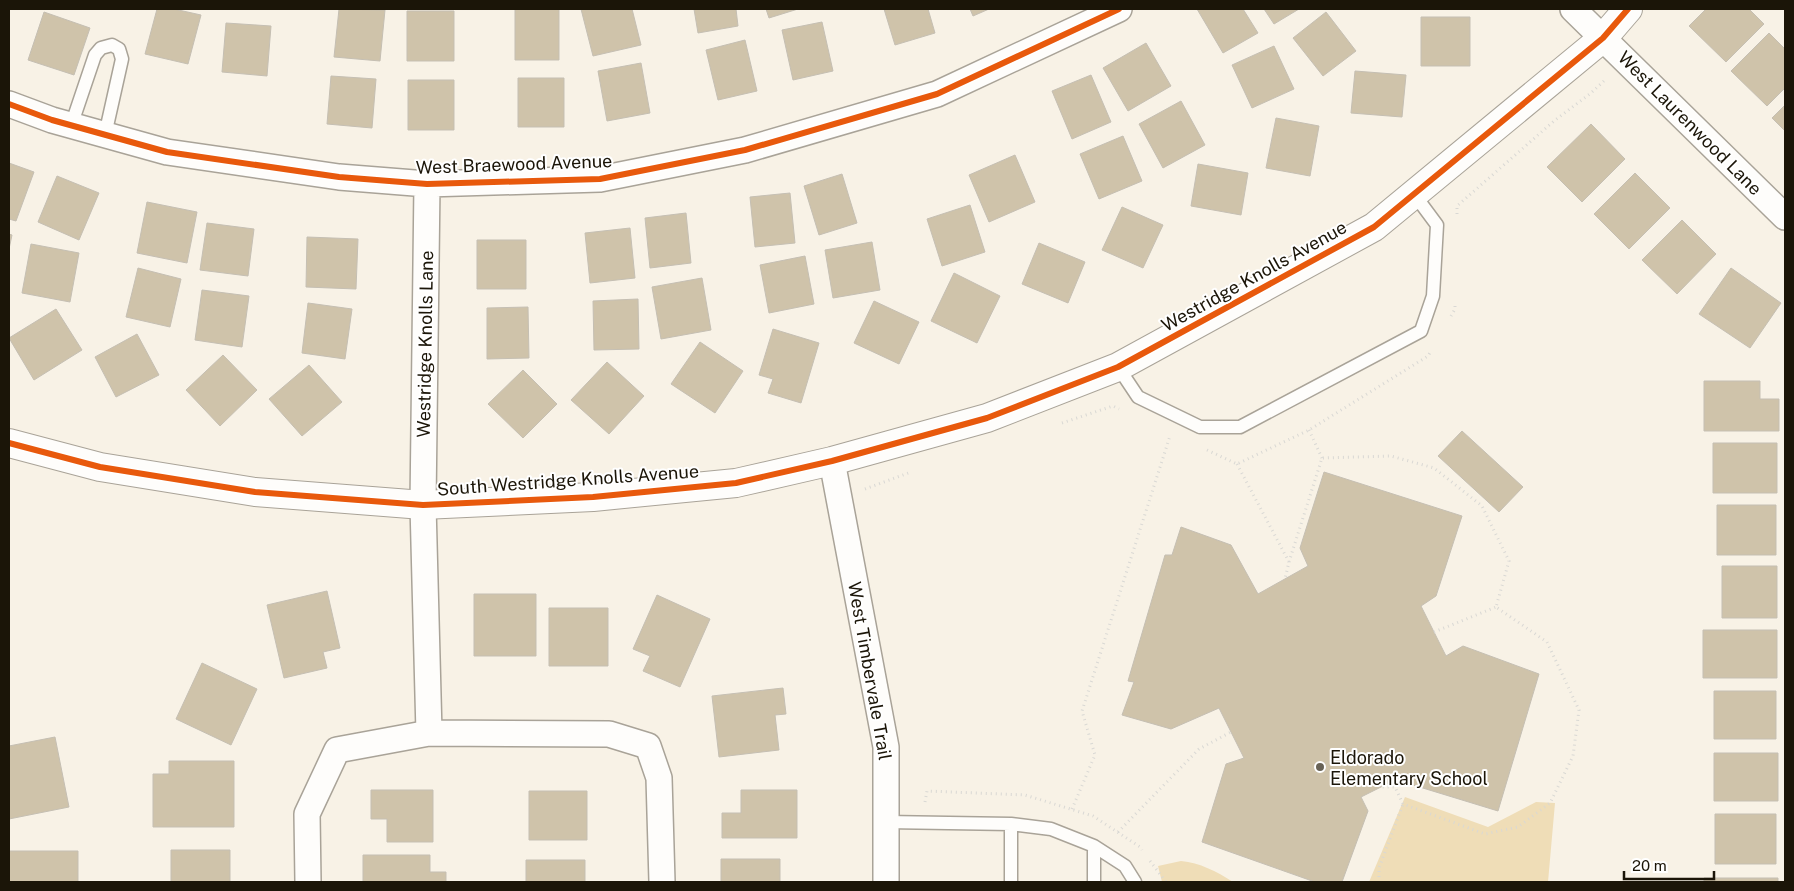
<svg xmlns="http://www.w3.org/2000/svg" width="1794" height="891" font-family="'Public Sans',sans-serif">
	<rect width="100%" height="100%" fill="#f8f2e6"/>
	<path fill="#efddb7" d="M1405,797L1488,827L1536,802L1555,803L1548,882H1369Z
		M1181,861C1200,863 1216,871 1233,882H1162L1158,866Z"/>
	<path fill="#cfc3aa" stroke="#c5bfb3" d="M157,9H174L201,15L188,64L145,54Z
		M339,9L385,10L380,61L334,57Z
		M515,9H559V60H515Z
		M581,9H632L641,45L593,56Z
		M694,9H736L738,26L698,33Z
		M766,9H798L769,18Z
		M884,9H928L935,33L895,45Z
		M970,9H989L973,16Z
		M1197,9H1243L1258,33L1223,53Z
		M1264,9H1299L1274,24Z
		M1706,9H1749L1764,24L1726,62L1689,26Z
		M407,11H454V61H407Z
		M44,12L90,28L74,75L28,60Z
		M1326,12L1356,51L1323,76L1293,38Z
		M1421,17H1470V66H1421Z
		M822,22L833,71L793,80L782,30Z
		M226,23L271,26L267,76L222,72Z
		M1769,33L1785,49V88L1767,106L1731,71Z
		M745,40L757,91L718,100L706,50Z
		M1146,43L1171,86L1128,111L1103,68Z
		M1274,46L1294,89L1252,108L1232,65Z
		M641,63L650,113L607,121L598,71Z
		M1355,71L1406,75L1402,117L1351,113Z
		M1091,75L1111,122L1072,139L1052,91Z
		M331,76L376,79L372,128L327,124Z
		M518,78H564V127H518Z
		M408,80H454V130H408Z
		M1181,101L1205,145L1163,168L1139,124Z
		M1785,105V131L1772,118Z
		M1276,118L1319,126L1310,176L1266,168Z
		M1591,124L1625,159L1582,202L1547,167Z
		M1123,136L1142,181L1099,199L1080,154Z
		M1015,155L1035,202L989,222L969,175Z
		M9,163L34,172L16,221L9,219Z
		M1198,164L1248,173L1241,215L1191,206Z
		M1635,173L1670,208L1629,249L1594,214Z
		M842,174L857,223L819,235L804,186Z
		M57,176L99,193L79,240L38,222Z
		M790,193L795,243L755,247L750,197Z
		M147,202L197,212L187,263L137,253Z
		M970,205L985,252L942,266L927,219Z
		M1122,207L1163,225L1143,268L1102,250Z
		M686,213L691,263L650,268L645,218Z
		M1682,220L1716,254L1677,294L1642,260Z
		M207,223L254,229L248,276L200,270Z
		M630,228L635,278L590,283L585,233Z
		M9,234L12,235L9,249Z
		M307,237L358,239L356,289L306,287Z
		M477,240H526V289H477Z
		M872,242L880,290L833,298L825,250Z
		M1039,243L1085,262L1068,303L1022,284Z
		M31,244L79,253L70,302L22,293Z
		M805,256L814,304L769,313L760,265Z
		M138,268L181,279L170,327L126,317Z
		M1731,268L1781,303L1750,348L1699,314Z
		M954,273L1000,296L977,343L931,321Z
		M702,278L711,330L661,339L652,287Z
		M202,290L249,296L242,347L195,340Z
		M638,299L639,349L594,350L593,301Z
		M874,301L919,322L899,364L854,343Z
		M308,303L352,309L345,359L302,353Z
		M528,307L529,358L487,359V308Z
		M56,309L82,350L34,380L9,338Z
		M773,329L819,343L801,403L768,393L773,379L759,375Z
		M137,334L159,375L116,397L95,357Z
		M700,342L743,371L715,413L671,384Z
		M223,355L257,390L220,426L186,390Z
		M607,362L644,396L609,434L571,400Z
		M309,365L342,402L302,436L269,399Z
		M523,370L557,404L523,438L488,404Z
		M1704,381H1760V399H1779V431H1704Z
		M1462,431L1523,487L1499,512L1438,456Z
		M1713,443H1777V493H1713Z
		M1324,472L1462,516L1436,596L1421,606L1446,656L1463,646L1539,674L1498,811L1413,785L1407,774L1361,797L1368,811L1342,882H1315L1202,842L1226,764L1244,758L1219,708L1171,729L1122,715L1134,682L1128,681L1165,555H1172L1181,527L1231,545L1258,594L1308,566L1300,548Z
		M1717,505H1776V555H1717Z
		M1722,566H1777V618H1722Z
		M327,591L340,648L323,652L327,668L284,678L267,605Z
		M474,594H536V656H474Z
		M657,595L710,619L680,687L643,671L650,656L633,649Z
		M549,608H608V666H549Z
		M1703,630H1777V678H1703Z
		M202,663L257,689L231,745L176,719Z
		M783,688L786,714L775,715L779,750L719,757L712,696Z
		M1714,691H1776V739H1714Z
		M55,737L69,807L9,819V746Z
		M1714,753H1778V801H1714Z
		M169,761H234V827H153V774H169Z
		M371,790H433V842H387V819H371Z
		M741,790H797V838H722V813H741Z
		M529,791H587V840H529Z
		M1715,814H1776V864H1715Z
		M171,850H230V882H171Z
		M9,851H78V882H9Z
		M363,855H430V872H446V882H363Z
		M721,859H780V882H721Z
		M526,860H585V882H526Z
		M1704,878H1778V882H1704Z"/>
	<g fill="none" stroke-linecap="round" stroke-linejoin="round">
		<defs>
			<path id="lane" d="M71,126L95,55L101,48L112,45L119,49L122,59L105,135
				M1118,367L1138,397L1200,427H1240L1421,331L1433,296L1437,225L1414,194
				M886,822L1011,824L1051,829L1094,846L1125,866L1135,882
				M1011,824V882
				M1094,846V882"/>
			<path id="street" d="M1573,9L1785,217
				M9,104L52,120L167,152L339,177L427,184L600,179L745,150L937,94L1119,9
				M427,184L423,505L429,733
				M832,461L886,747V882
				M308,882L307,814L337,750L429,733L609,734L648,746L659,778L662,882"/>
			<path id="secondary" d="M9,443L100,467L255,492L423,505L593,497L736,483L832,461L987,418L1118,367L1374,227L1603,38L1628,9"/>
		</defs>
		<use href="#lane" stroke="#a9a398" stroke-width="15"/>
		<use href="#street" stroke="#a9a398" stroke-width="28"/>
		<use href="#secondary" stroke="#a9a398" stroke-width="30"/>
		<path stroke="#d9d8d4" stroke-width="3" stroke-dasharray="1 4" stroke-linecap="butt" d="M1457,214V206L1554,121L1591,93L1606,79
			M1451,316L1455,309V303
			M1062,423L1113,406L1119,409
			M1309,430L1322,458
			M1207,450L1237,464L1309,430L1428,356L1431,351
			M1237,464L1289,562L1285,579
			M865,489L911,472
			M1289,562L1322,458L1391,456L1434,468L1482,506L1509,561L1496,607L1547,642L1579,710L1573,756L1550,803L1518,827L1485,834L1403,804L1395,787H1382
			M1434,632L1496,607
			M925,802L927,791L1025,795L1093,816L1140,847L1142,850
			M1072,809L1095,755L1082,711L1170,436
			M1118,832L1199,749L1231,732
			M1150,861L1166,882
			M1379,882V868L1403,804"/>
		<use href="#lane" stroke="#fefdfb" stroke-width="12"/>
		<use href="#street" stroke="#fefdfb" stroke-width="25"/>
		<use href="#secondary" stroke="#fefdfb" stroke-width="28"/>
		<defs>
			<path id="cycleway" d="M9,104L52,120L167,152L339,177L427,184L600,179L745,150L937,94L1119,9
				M9,443L100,467L255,492L423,505L593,497L736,483L832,461L987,418L1118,367L1374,227L1603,38L1628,9"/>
		</defs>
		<use href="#cycleway" stroke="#fff" stroke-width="9"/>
		<use href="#cycleway" stroke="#e8590c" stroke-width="6"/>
	</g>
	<circle fill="#686256" stroke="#fff" stroke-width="2" cx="1320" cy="767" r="5"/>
	<g text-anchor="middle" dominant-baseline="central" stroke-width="4" stroke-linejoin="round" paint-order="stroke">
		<g font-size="18" fill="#1b1508" stroke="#fff">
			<text transform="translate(1690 123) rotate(45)">West Laurenwood Lane</text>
			<text transform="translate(514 164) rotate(-2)">West Braewood Avenue</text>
			<text transform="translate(1254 276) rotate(-29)">Westridge Knolls Avenue</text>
			<text transform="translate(425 344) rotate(-89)">Westridge Knolls Lane</text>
			<text transform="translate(568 480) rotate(-4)">South Westridge Knolls Avenue</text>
			<text transform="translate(870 671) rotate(80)">West Timbervale Trail</text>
		</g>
		<g font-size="18" fill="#1b1508" stroke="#fff" text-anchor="start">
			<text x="1330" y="757">Eldorado<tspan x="1330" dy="21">Elementary School</tspan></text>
		</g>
	</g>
	<rect width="1794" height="891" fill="none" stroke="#1b1508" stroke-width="20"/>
	<path d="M1624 871v8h90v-8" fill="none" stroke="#1b1508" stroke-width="2.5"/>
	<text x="1632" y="871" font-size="15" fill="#1b1508" stroke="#ffffff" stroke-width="4" paint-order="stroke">20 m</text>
</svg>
